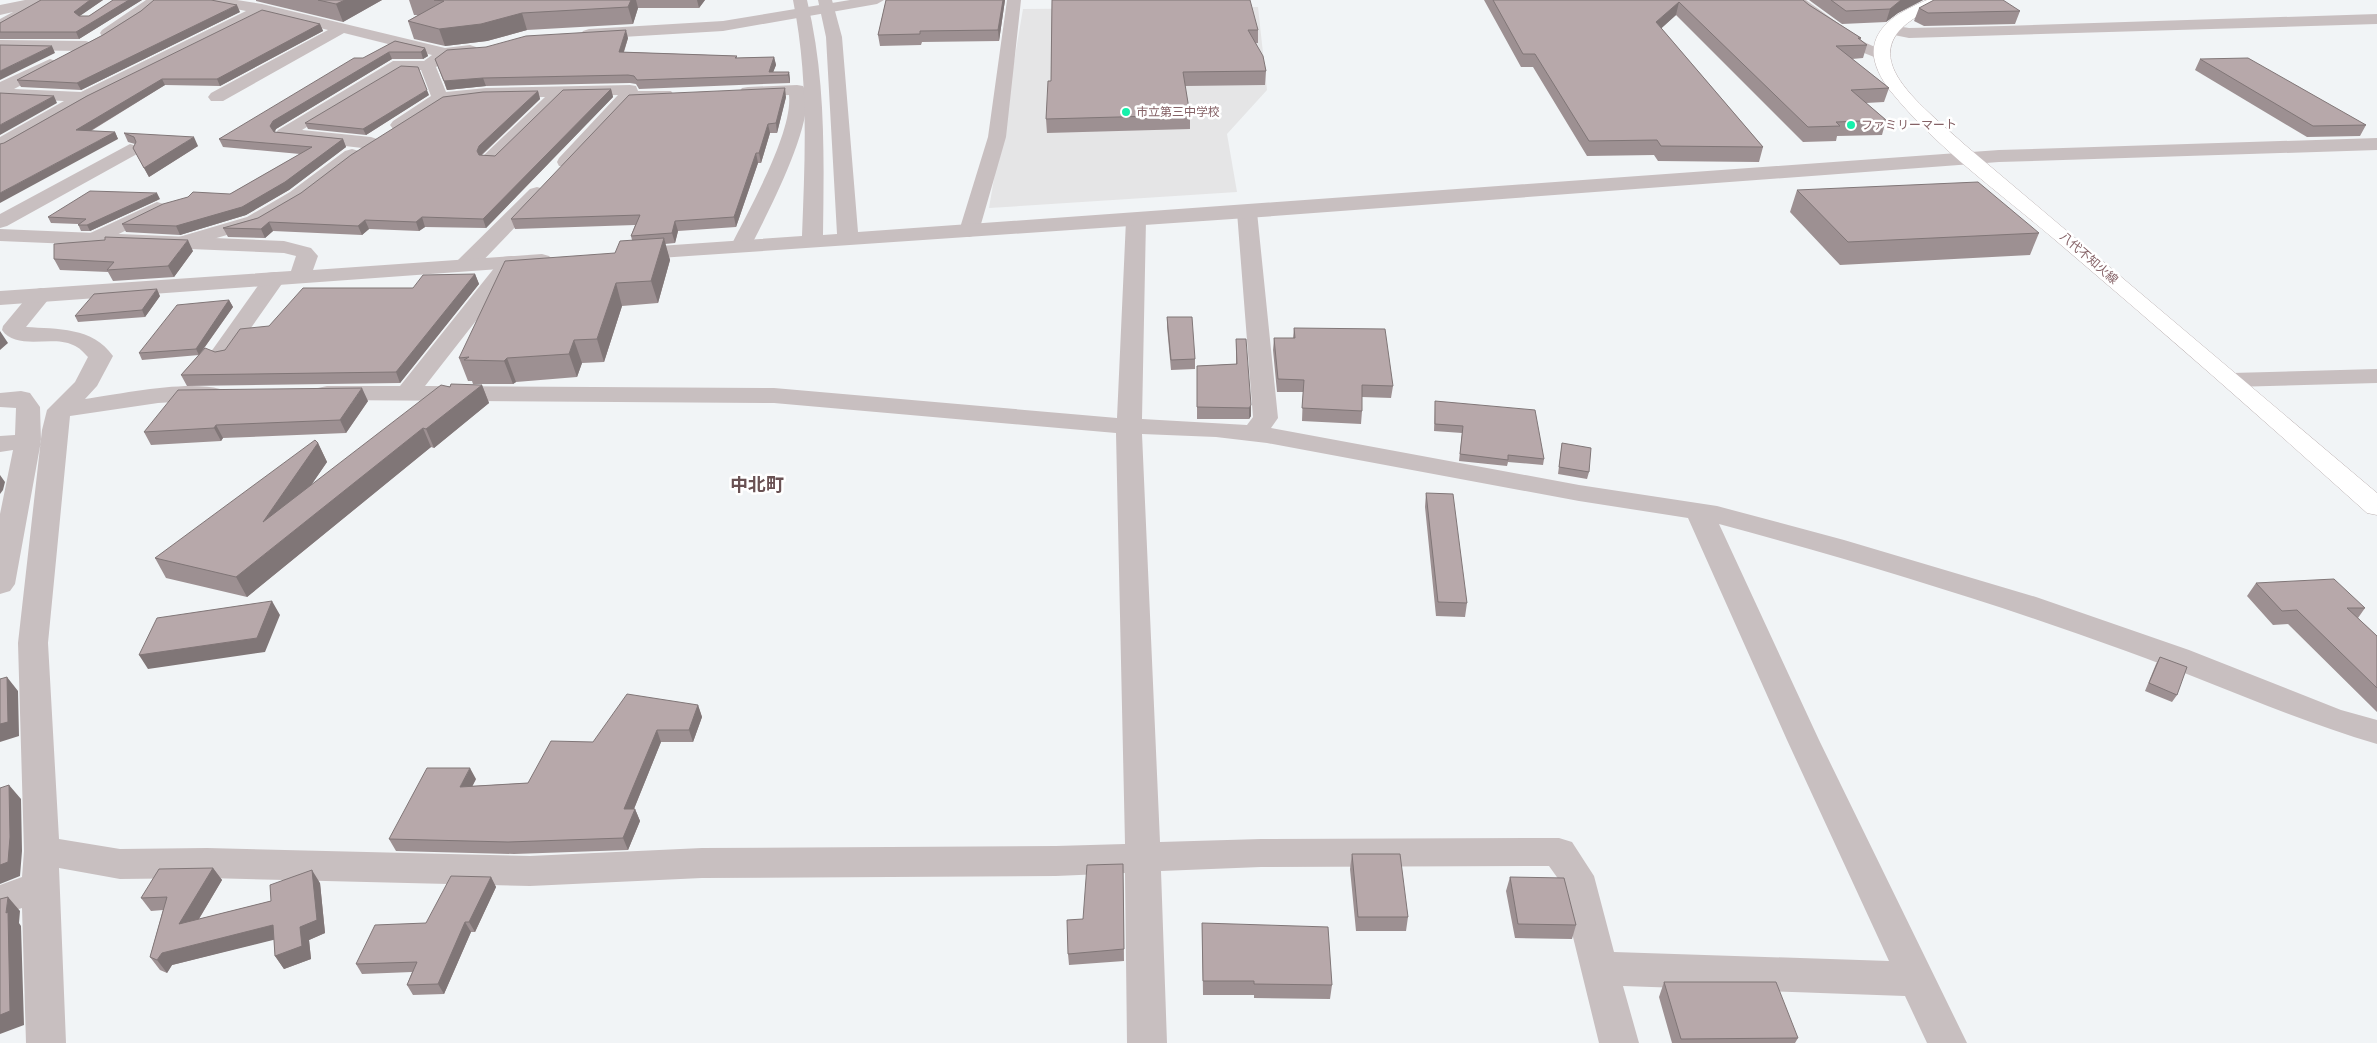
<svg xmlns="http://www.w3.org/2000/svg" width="2377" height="1043" font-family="'Fira Sans','Noto Sans JP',sans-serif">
	<rect width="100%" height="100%" fill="#f1f4f6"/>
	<path fill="#e5e5e6" d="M1258,7L1267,90L1227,134L1237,192L989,208L1023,9Z"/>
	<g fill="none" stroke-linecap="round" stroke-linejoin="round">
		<defs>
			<path id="secondary" d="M1927,0H1948L1946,3C1837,44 1912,97 1965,145L2377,493V515L2367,513C2264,420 2160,329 2054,239C2000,193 1938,149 1893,94C1884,84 1876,70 1874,57C1870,26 1903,10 1927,0Z"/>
		</defs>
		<use href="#secondary" stroke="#bdb2b3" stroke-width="1"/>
		<path fill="#c8bfc0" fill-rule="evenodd" d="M25,0H52L50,3L0,30V19L13,12L0,15V5Z
			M146,0H163L114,36H102L100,33L102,30Z
			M204,0H237L262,4L445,48L470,45L476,47L478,50L476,53L450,57L436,67L446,92L486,88L630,85L636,86L638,91H671L674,95L671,99L631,102L573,166H559L557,162L559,158L618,95L565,96L498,163H484L482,159L484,155L545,97L486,98L445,103L405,129H393L390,125L393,121L431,96L421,70L402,69L302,130L371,137L377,139L380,143L377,147L371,149L284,139L278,138L275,134L278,130L393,61H424L432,55L344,33L223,101H211L208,97L211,93L328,30L264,14L90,101L7,149L0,151V137L64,101L0,98V82L50,59L56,61L58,64L56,67L14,89L81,92L246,11L206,3Z
			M850,0H884L877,4L723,31L589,39L583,37L581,34L583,31L589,29L723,21Z
			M1007,0H1021L1006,137L979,231L976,235L969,237L962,235L959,231L988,137Z
			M1789,0H1806L1864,42L1888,53L1890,56L1888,59C1871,64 1799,15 1789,0Z
			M2377,14V24L1909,38L1884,33L1882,30L1884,27L1890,25L1909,28L2004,26Z
			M0,40L86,41L92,43L94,46L92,49L86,51L0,50Z
			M797,85L803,86C821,113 765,218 751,246L748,250L741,252L734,250L731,246C748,211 793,133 789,95L748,97L742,96L739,92L742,88L748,87Z
			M130,144L137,146L139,150L137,154L7,226L0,228V214Z
			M352,149L359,151L361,155L359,159L304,200L261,225L179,249L172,247L169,243L172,239L247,217L290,192L345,151Z
			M537,187L544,189L547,193L544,197L474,270L466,271L458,270L455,265L458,260L530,189Z
			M157,202L164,204L167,208L164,212L100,243L93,245L86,243L83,239L86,235Z
			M1247,206L1254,208L1257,212L1278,418L1271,428L1579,485L1717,506L1844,540L2036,597L2189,650L2341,710L2377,720V744C2291,719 2210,681 2126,651C1992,602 1856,561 1719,524L1819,740L1967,1043H1927L1905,996L1623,986L1639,1043H1599L1559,880L1549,866L1261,867L1161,871L1167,1043H1127L1125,873L1056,876L702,878L530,886L207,878L120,879L59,868L66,1043H26L22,908L0,915V885L22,877L24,851L18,643L42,430L47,410L75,382L88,357C84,353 79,347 73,345C52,335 16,351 2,330L3,326L33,290L41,288L49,290L52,295L26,327C57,329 93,327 113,356L97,386L85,399C121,394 186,380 220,389L223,394L220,399L158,403L70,416L48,643L59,839L120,849L207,848L530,856L702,848L1056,846L1125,844L1116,433L774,403L327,400L318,398L315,393L318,388L327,386H400L503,257L511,256L519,257L522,262L425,386L774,388L1117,418L1126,220L1129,216L1136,214L1143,216L1146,220L1142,419L1247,425L1253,417L1237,212L1240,208ZM1142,434L1216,437L1267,443L1579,501L1688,518L1787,740L1889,961L1614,952L1594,876L1572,842L1559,838L1261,839L1160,842Z
			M275,272L283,273L286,278L229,359L221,361L213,359L209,354L213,349L267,273Z
			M2377,369V383L2232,387L2223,385L2220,380L2223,375L2232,373Z
			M21,391L30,393L40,407L41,441L15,584L10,591L0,594V514L13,450L0,452V436L15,435L16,408L0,407V393Z"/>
		<path fill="#c8bfc0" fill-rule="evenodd" d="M793,0H807C826,78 824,155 823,235L837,234L826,37L818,0H832L842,37L858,232L1999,150L2377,138V150L1999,162L1247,218L630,260L623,258L619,254L623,250L630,248L802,236C805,156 809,79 793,0Z
			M0,229L284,241L311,248L318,256L313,270L542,254L549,256L553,260L549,264L542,266L0,305V291L291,271L296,256L284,253L0,241Z"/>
		<use href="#secondary" fill="#fff" fill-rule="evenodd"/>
	</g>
	<path fill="#9d9092" d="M41,0H103L79,16H89L113,0H142L79,39H0V23Z
		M256,0H382L343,22L256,1Z
		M409,0H705L699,8H638L633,24L527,30L487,41L445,46L414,39L408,21L418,15H414Z
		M886,0H1005L999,41L922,42L921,45L880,46L878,35Z
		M1052,0L1258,30V43H1256L1266,71L1265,85L1185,86L1190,115V129L1047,133L1046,119L1051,81Z
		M1484,0H1803L1809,5L1861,38L1860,40L1867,45L1863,58L1852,59L1889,88L1884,102L1866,103L1886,120L1882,135L1837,136L1836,141L1803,142L1676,15L1661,28L1763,147L1759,162L1658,161L1654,155L1587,156L1533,67H1521Z
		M1809,0H1923L1898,13L1886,22L1842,24Z
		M1919,8L2020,11L2015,24L1924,26L1914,21Z
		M141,11L240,12L81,90L21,87L17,80L103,35Z
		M320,24L323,31L220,86L165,85L91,131L115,132L118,139L4,143L87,96Z
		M628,38L624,52L737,56V58L774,57L776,65L773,72H789L790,80V83L639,89L636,84L630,83L486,86L447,90L435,59Z
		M395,41L425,48L428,56L423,59H392L276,129L275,132L343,139L346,147L289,190L246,215L180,235L126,232L122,224L230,194L300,154L223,147L219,139Z
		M2200,59L2366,125L2360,136L2307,137L2195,70Z
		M611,89L613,97L486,228L425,227L419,231L369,229L362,235L273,231L265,238L228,237L223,228L258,218L538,91L540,99L482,155L495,156Z
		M429,95L366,135L308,129L305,123Z
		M786,97L777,133H770L761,163H758L736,227L678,231L675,243L665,244L670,260L658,303L622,306L604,362L582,363L577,377L516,382L513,384H473L472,381H468L459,358L615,253L632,240L631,236L635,225L515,229L511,219Z
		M124,133L198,146L149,177L133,148L135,144L128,142Z
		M1797,190L2039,233L2030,255L1840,265L1790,212Z
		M160,199L90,231H81L78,224L51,223L48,217Z
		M193,251L174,277L113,281L108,272L60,270L54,259Z
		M475,274L479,284L400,383L187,386L181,375L199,355L142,360L139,353L229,300L233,307L200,354L215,352L225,350L269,326L413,288Z
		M160,296L145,317L78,322L75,316Z
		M1167,317L1195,359V369L1171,370L1167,327Z
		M1294,328L1393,386L1391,398L1362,397V411L1361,424L1302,421L1303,392H1277L1273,350L1274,338H1293Z
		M1236,339L1251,416L1249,419H1197V366L1236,364Z
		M482,385L489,403L434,448L431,447L247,597L166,578L155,558L318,443L327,462L311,485L450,387Z
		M368,401L346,433L223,438L221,441L151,445L144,432Z
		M1435,401L1544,459L1543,465L1508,462L1507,466L1459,461L1462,433L1434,431Z
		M1562,443L1589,472L1587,479L1558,474Z
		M1426,493L1467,603L1465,617L1436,616L1425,507Z
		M2256,583L2365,608L2358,618L2377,636V712L2288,624L2273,625L2247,596Z
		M2160,657L2177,695L2172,702L2145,691L2156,664Z
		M698,705L702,717L693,742H661L634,809H635L640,821L628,850L514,854L396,851L389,839L476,779L472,786L528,783L593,742Z
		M1352,854L1408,917L1406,931H1356L1350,869Z
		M213,868L222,880L199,919L271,901L320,883L325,933L309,940L311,959L284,969L275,956L274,939L172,965L167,973L160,970L150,957L163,910L151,911L141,898Z
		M1123,875L1124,961L1069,965L1068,954L1083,919Z
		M491,877L496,887L475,932H471L444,994L413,995L407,985L412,972L362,974L356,964L426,923Z
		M1510,877L1576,925L1572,939L1515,938L1506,891Z
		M1202,923L1332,985L1330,999L1254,998V995H1203Z
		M1664,982L1798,1038L1795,1043H1672L1659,997Z"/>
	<path fill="#807677" d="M90,0H103L77,18L74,12Z
		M129,0H142L79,39L76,32Z
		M345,0H382L343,22L336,4Z
		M631,0H636L638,8L633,24L628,7Z
		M697,0H705L699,8Z
		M1003,0H1005L999,41L998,30Z
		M1901,0H1923L1898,13L1886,22L1890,9Z
		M1679,2L1676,15L1653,36L1656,22Z
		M237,5L240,12L81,90L77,83Z
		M522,13L527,30L487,41L445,46L439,29Z
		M320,24L323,31L220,86L217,79Z
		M626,30L628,38L621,60L619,52Z
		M52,46L55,53L0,80V71Z
		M425,48L428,56L423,59L421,52Z
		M389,52L392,59L276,129L273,134L270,126L273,121Z
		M774,57L776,65L772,75L769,72Z
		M789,72L790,80V83L788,75Z
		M483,78L486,86L447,90L444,81Z
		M162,79L165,85L80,137L76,130Z
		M785,88L786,97L777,133L776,123Z
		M611,89L613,97L486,228L483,219Z
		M427,90L429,95L366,135L363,129Z
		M538,91L540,99L482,154L480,160L477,151L479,146Z
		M54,96L57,103L0,135V125Z
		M768,124L770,133L761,163L759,153Z
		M115,132L118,139L0,203V193Z
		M194,137L198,146L149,177L144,168Z
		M343,139L346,147L289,190L246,215L180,235L176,226Z
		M756,153L758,163L736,227L734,217Z
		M157,193L160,199L90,231L87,225Z
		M422,217L425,227L419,231L416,222Z
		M365,220L369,229L362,235L358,226Z
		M675,221L678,231L675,243L672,233Z
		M269,222L273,231L265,238L261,229Z
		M664,238L670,260L658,303L651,281Z
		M188,240L193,251L174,277L168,266Z
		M475,274L479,284L400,383L396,372Z
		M616,283L622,306L604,362L597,339Z
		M157,289L160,296L145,317L142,310Z
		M229,300L233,307L199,355L196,349Z
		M0,331L8,343L0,350Z
		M574,340L582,363L577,377L569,354Z
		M507,358L516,382L513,384L504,361Z
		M482,385L489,403L434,448L426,429Z
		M362,388L368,401L346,433L340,420Z
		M1251,405V416L1249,419V408Z
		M216,425L223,438L221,441L214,428Z
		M423,428L431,447L247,597L236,577Z
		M318,443L327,462L273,541L263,522Z
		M0,475L5,482L3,490L0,494Z
		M272,601L280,615L265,652L148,669L139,655Z
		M7,677L18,691L19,736L0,742V724Z
		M698,705L702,717L693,742L689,730Z
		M657,730L661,742L629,821L624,809Z
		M470,768L476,779L466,799L460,787Z
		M9,785L21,799L22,851L20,876L0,884V865Z
		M635,809L640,821L628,850L623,838Z
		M213,868L222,880L188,937L179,924Z
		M312,870L320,883L325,933L309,940L311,959L284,969L275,956L300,927Z
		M491,877L496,887L475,932L469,922Z
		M8,897L20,911L19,923L21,926L24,1025L0,1034V1015L6,913Z
		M465,922L471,932L444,994L438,984Z
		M273,925L281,938L172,965L167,973L157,960L162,953Z"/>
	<path fill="#b7a8aa" stroke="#807677" d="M41,0H90L74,12L79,16H89L113,0H129L76,32H0V23Z
		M154,0H211L237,5L77,83L17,80L103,35L141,11Z
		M318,0H345L336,4Z
		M434,0H631L628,7L522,13L481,24L439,29L408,21L444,1Z
		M886,0H1003L998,30L920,31V34L878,35Z
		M1052,0H1250L1258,30H1248L1263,56L1266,71L1183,72L1190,115L1046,119L1048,81H1051Z
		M1493,0H1803L1809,5L1861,38H1858L1867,45L1836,46L1889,88L1851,90L1886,120L1836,122L1840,126L1808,127L1679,2L1656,22L1763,147L1661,146L1657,140L1589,141L1535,54H1523Z
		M1831,0H1901L1890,9L1846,11Z
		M1934,0H2003L2020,11L1928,13L1919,8Z
		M262,10L320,24L217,79H162L76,130L115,132L0,193V144L4,143L87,96Z
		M626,30L619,52L737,56L735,58L774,57L769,72H789L788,75L637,80L634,76L628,75L483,78L444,81L435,59L447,50L486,47L526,36Z
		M395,41L425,48L421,52H389L273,121L270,126L274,132L343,139L285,182L242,207L176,226L122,224L163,204L188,197L193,192L230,194L312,147L219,139L354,58H363Z
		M0,45L52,46L0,71Z
		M2248,58L2366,125L2313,126L2200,59Z
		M401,66L418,67L427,90L363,129L305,123Z
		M785,88L776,123L768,124L759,153H756L734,217L675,221L672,233L631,236L640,215L511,219L629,95Z
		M611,89L483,219L422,217L416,222L365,220L358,226L269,222L261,229L223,228L258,218L301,193L351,155L443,97L483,92L538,91L479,146L477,151L479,155L495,156L563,90Z
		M0,93L54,96L0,125Z
		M124,133L194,137L144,168L133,148L136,142L134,137Z
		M1978,182L2039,233L1848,242L1797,190Z
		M90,191L157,193L87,225H78L86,219L48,217Z
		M105,237L188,240L168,266L107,270L114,262L54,259V244L105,240Z
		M664,238L651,281L616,283L597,339L574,340L569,354L507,358L504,361L464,360L469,357L459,358L505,261L615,253L620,241Z
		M475,274L396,372L181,375L205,348L215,352L225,350L240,329L269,326L303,288H413L423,275Z
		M157,289L142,310L75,316L94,294Z
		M229,300L196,349L139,353L177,305Z
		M1167,317H1192L1195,359L1171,360Z
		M1294,328L1385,329L1393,386L1362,385V411L1302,408L1304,380L1278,379L1274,338H1295Z
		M1236,339H1246L1251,405L1249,408L1197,407V366L1237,364Z
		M451,384L482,385L426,429L423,428L236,577L155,558L315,440L318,443L263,522L441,385L450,387Z
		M362,388L340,420L216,425L214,428L144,432L178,390Z
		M1435,401L1535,410L1544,459L1508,455V460L1460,454L1463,426L1435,424Z
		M1562,443L1591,448L1589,472L1559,467Z
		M1426,493L1453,494L1467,603L1438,602Z
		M2334,579L2365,608H2347L2377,636V688L2297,610L2282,611L2256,583Z
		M272,601L257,638L139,655L157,618Z
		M2160,657L2187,667L2177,695L2149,683Z
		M7,677L8,722L0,724V679Z
		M627,694L698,705L689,730H657L624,809H635L623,838L508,842L389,839L427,768H470L460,787L528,783L551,741L593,742Z
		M9,785L10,837L8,862L0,865V788Z
		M1352,854H1400L1408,917H1358Z
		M1123,864L1124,949L1068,954L1067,920L1083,919L1087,865Z
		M213,868L179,924L271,901L270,885L312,870L317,920L300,927L302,946L275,956L273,925L162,953L157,960L150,957L167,897L141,898L159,869Z
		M451,876L491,877L469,922H465L438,984L407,985L417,962L356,964L375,925L426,923Z
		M1510,877L1564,878L1576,925L1518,924Z
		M8,897L6,913L8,912L10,1011L0,1015V899Z
		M1202,923L1328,927L1332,985L1254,984V981H1203Z
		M1664,982H1776L1798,1038L1681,1039Z"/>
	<g fill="#17f0ab" stroke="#fff" stroke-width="2">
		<circle cx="1126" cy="112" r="5"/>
		<circle cx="1851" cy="125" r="5"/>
	</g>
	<g text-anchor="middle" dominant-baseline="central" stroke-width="5" stroke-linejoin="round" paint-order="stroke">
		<g font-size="12" fill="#856266" stroke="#fff" text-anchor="start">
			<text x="1136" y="112">市立第三中学校</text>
			<text x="1861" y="125">ファミリーマート</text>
		</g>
		<g font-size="12" fill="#856266" stroke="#fff">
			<text transform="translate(2089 258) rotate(41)">八代不知火線</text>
		</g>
		<g font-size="18" font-weight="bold" fill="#695153" stroke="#fff">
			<text x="757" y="485">中北町</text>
		</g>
	</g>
</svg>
